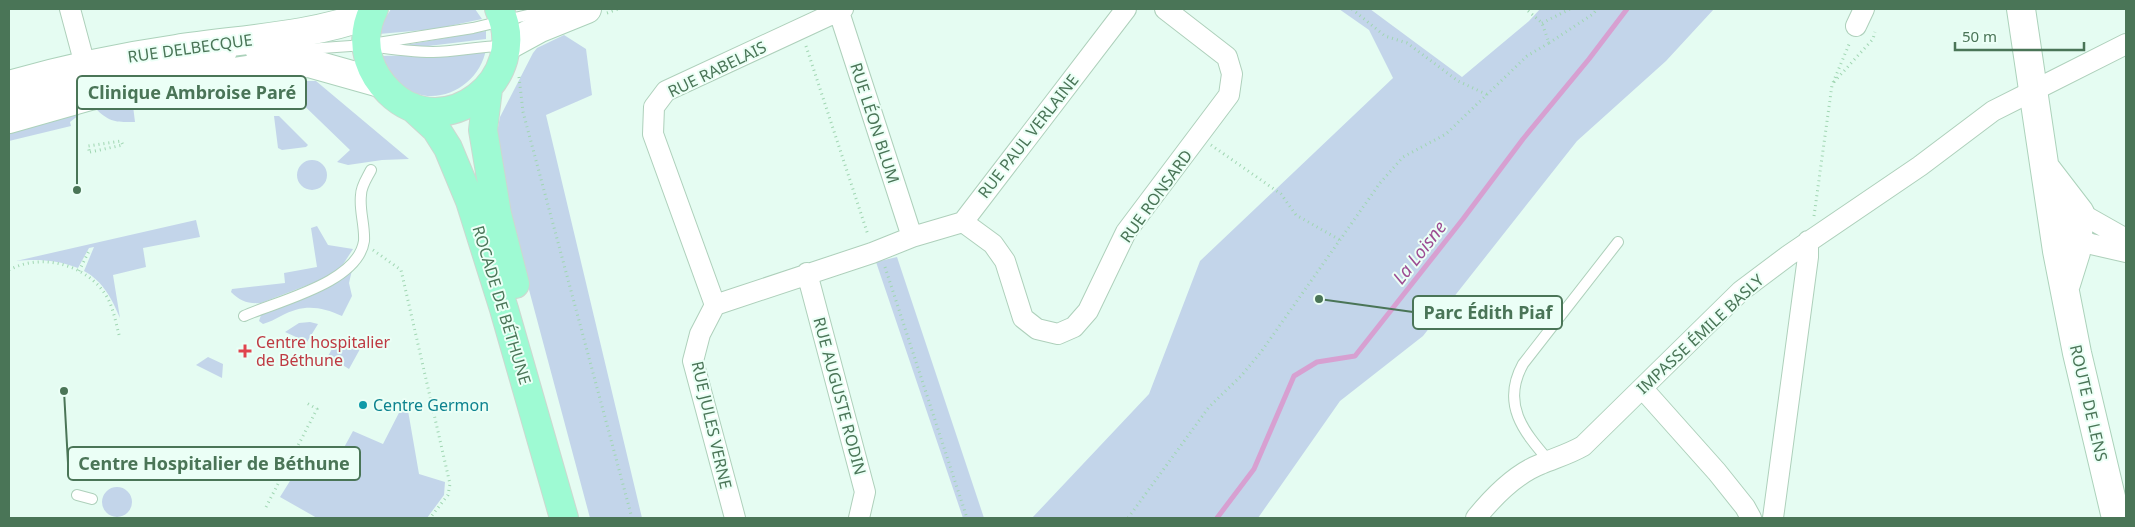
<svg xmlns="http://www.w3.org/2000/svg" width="2135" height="527" font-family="'Noto Sans',sans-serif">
	<rect width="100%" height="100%" fill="#e5fcf2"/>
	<path fill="#c3d5ea" d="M391,9H475L482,19L435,29L379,34L383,22Z
		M1339,9H1370L1462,77L1529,21L1540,9H1714L1666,61L1577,141L1423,336L1340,401L1258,518H1032L1149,394L1200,261L1393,78L1369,30Z
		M486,31V39L420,47L405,45Z
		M564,35L586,49L592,95L546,115L642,518H590L497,170L494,148L500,117L533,53L537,48Z
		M486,49C480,86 436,110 403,87C392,79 386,67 379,56L458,54Z
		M299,81H316L409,159L382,160L348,165L337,162L350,150L289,91L280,97L277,88L133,106L135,122C116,122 110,123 95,108L99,106Z
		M74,113H79V115L70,122L71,126L9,141V133Z
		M274,116H279L308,145L306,147L282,150L278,148Z
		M297 175a15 15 0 1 1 30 0a15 15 0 1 1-30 0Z
		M196,220L200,237L143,248L146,267L113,275L120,318C112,299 103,281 84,271L94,247L89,248L78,268C56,260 39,259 16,261Z
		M317,226L328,245L353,249L342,266L334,275L261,303C248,304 240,301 231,292L232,289L285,283L284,273L317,267L311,228Z
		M897,257L984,518H963L876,262Z
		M352,270L349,283L352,296L342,316C320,306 303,304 281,316C275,319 270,322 263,324L259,321L262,312Z
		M310,322L318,324L307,342L285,332L299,323Z
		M339,337L360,349L349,369L328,356Z
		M208,357L223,364L222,378L196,365Z
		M406,399L419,474L445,482L444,495L427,518H317L280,497L308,452L334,466L353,431L383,444Z
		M102 502a15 15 0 1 1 30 0a15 15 0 1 1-30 0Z"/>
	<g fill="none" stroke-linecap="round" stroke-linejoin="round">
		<path stroke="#d7a0d1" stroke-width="5" d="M1217,518L1254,469L1294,376L1317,362L1355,356L1463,219L1523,139L1589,59L1627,9"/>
		<defs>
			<path id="lane" d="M371,46C391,49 412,52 433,52C456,52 479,46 503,46
				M251,53L365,45L473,28L553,9
				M9,101L90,79L146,67L231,55
				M244,316C277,301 358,283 364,241C365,225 359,210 361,195C361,186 367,178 371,170
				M1549,461C1523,431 1501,404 1523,364L1618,242
				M77,495L92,499"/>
			<path id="street" d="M70,9L85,65
				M838,9L912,237
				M1856,26L1864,9
				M2080,213L2126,239
				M963,222L993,244L1005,261L1023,318L1037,329L1058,334L1074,327L1088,311L1126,232L1229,95L1232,74L1227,57L1165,9
				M2067,233L2091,244L2126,252
				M807,273L865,492L859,518
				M715,305L872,253L912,237L963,222L1126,9
				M715,305L653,134L654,107L666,91L843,9
				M715,305L700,334L693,361L735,518
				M1643,389L1717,472L1745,507L1751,518
				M1476,518C1493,497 1515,474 1541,464C1555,458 1569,454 1583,446L1741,291L1789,255L1920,166L1993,111L2126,44
				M1773,518L1808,257V241"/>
			<path id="secondary" d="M2021,9L2057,251L2077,353L2116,518
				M507,46L540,28L587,9
				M9,85C64,69 120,57 176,49C242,39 309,37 371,14
				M9,119L90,96L123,89L286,64L309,63L380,83
				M2047,170L2080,213L2076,252L2066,284"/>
			<path id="primary" d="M374,9C365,26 364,42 369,60C373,73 380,83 389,92C445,147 532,78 499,9
				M488,89L483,130L497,214L515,284
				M412,107L436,129L448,148L470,201L504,309L564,518"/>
		</defs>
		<use href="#lane" stroke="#aed0bb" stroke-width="12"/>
		<use href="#street" stroke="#aed0bb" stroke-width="22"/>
		<use href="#secondary" stroke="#acd2bb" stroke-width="30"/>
		<use href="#primary" stroke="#ccd8d0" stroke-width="30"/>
		<path stroke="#a0d6b2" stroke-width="3" stroke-dasharray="1 4" stroke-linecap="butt" d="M1352,9L1385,36L1407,43L1458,81L1488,95
			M607,13L618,9
			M1542,23L1570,9
			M1549,43L1593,14L1597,9
			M806,46L868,235
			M519,77L523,112L632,518
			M1834,82L1873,39L1875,32
			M1211,145L1281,194L1296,215L1340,240
			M90,152L123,145L121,141L88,146L90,154
			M1814,216L1832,85L1850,42
			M373,250L401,270L450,484L448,495L430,518
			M885,267L967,518
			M9,270C42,252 88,265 107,297C114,309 116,325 120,338
			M79,271L90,249
			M200,451L220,450
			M165,459L187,454
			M266,507L317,409L305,402
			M1128,518L1209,407L1241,376L1261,352L1380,183L1403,157L1446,134L1527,56L1549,43L1542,23L1526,9"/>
		<use href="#lane" stroke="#fff" stroke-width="10"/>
		<use href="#street" stroke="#fff" stroke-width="20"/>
		<use href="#secondary" stroke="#fff" stroke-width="28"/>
		<use href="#primary" stroke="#9efad3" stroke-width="28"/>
	</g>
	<path fill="#e0444e" stroke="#ebfff6" stroke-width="2" d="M242.5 343.5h5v5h5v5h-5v5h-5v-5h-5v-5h5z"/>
	<circle fill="#0f9aa8" stroke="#ebfff6" stroke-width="2" cx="363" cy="405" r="5"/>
	<g text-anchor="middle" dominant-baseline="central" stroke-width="4" stroke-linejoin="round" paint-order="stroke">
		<g font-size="16" fill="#4a7557" stroke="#ebfff6">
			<text transform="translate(190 48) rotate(-8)">RUE DELBECQUE</text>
			<text transform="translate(717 69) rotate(-26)">RUE RABELAIS</text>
			<text transform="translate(875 123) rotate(72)">RUE LÉON BLUM</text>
			<text transform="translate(1028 136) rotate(-52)">RUE PAUL VERLAINE</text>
			<text transform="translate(1156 196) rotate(-54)">RUE RONSARD</text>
			<text transform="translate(502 305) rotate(73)">ROCADE DE BÉTHUNE</text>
			<text transform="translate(1700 334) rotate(-43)">IMPASSE ÉMILE BASLY</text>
			<text transform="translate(840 396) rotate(75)">RUE AUGUSTE RODIN</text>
			<text transform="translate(2089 403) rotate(77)">ROUTE DE LENS</text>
			<text transform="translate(712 425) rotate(77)">RUE JULES VERNE</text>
		</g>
		<g font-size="16" fill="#be3a42" stroke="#ebfff6" text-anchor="start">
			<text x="256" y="342">Centre hospitalier<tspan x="256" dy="18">de Béthune</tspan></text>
		</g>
		<g font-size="16" fill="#0d838f" stroke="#ebfff6" text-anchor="start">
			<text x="373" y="405">Centre Germon</text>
		</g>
		<g font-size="18" font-style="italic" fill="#9d4d93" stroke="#ebfff6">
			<text transform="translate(1419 252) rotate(-52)">La Loisne</text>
		</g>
	</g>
	<path fill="none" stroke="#4a7557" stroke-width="2" d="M77 190L77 92M1319 299L1413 312M64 391L68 463"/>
	<g fill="#4a7557" stroke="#ebfff6" stroke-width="2">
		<circle cx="77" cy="190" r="5"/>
		<circle cx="1319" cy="299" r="5"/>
		<circle cx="64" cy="391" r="5"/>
	</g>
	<g fill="#ebfff6" stroke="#4a7557" stroke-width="2">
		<rect x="77" y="76" width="229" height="33" rx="5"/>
		<rect x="1413" y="296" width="149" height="33" rx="5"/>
		<rect x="68" y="447" width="292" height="33" rx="5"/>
	</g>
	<g font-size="18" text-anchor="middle" font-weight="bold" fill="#4a7557">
		<text x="192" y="99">Clinique Ambroise Paré</text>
		<text x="1488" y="319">Parc Édith Piaf</text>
		<text x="214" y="470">Centre Hospitalier de Béthune</text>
	</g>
	<rect width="2135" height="527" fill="none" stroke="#4a7557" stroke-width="20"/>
	<path d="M1955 42v8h129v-8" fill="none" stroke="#4a7557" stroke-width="2.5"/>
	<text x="1962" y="42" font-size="15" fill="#4a7557" stroke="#ebfff6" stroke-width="4" paint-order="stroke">50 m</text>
</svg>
